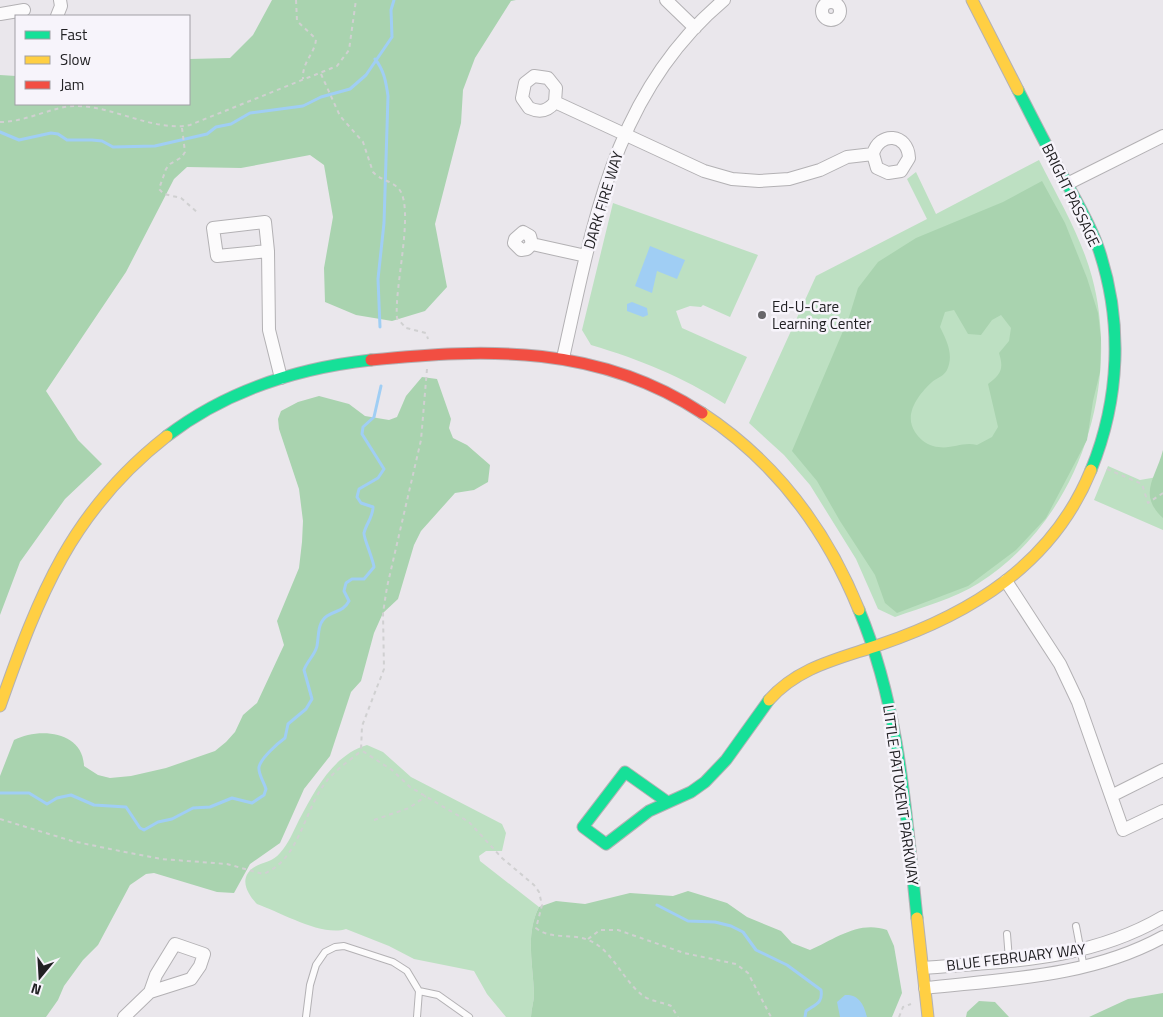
<svg xmlns="http://www.w3.org/2000/svg" width="1163" height="1017" font-family="'Titillium Web',sans-serif">
	<rect width="100%" height="100%" fill="#eae7ec"/>
	<path fill="#bde0c2" d="M1039,160C1058,198 1081,236 1092,277C1122,388 1077,521 979,583C953,599 923,607 895,617L878,609L856,559L810,485L784,455L749,423L816,276L927,219L907,179L916,172L936,214Z
		M613,203L758,255L730,317L703,305L701,307L690,306L676,311L682,328L747,357L725,404C681,376 641,360 591,345L582,330Z
		M1108,466L1140,480L1163,476V530L1094,500Z
		M367,745L383,752L411,777L502,824L506,833L502,851H486L479,856L480,861L539,907C525,935 533,963 534,994C534,1002 531,1009 531,1017H506L487,994L474,971L414,959L389,946L346,929C322,937 280,912 257,904C249,896 241,883 248,873C255,862 272,864 280,853C289,843 293,832 299,820C315,790 333,755 367,745Z"/>
	<path fill="#a9d3af" fill-rule="evenodd" d="M272,0H516L511,1L475,58L463,90L461,123L435,224L447,287L425,311L392,321L356,315L325,302L324,268L333,217L324,165L310,155L241,168L187,167L174,179L126,272L46,391L78,440L102,464L65,499L20,562L0,615V75L16,76V104H189V59L230,58L253,35Z
		M1042,181L1065,223L1087,278L1098,313L1101,339L1100,372L1093,401L1087,440L1046,518L1016,550L968,586L897,613L885,603L875,575L840,521L817,481L792,451L849,317L858,288L878,262L916,238L1003,202ZM954,310L968,334L981,335L992,320L1001,315L1011,328L1009,341L999,353C1004,369 1001,374 988,384L998,427L992,437L977,445C961,441 951,451 933,446C925,444 919,438 915,432C903,414 919,394 932,382C937,378 944,376 947,370C954,355 947,341 940,327L945,312Z
		M422,377L437,379L451,419L449,428L453,438L467,445L490,465L488,482L474,490L455,493L421,531L414,545L398,599L383,613L374,633L361,681L351,692L330,756L304,789L280,843L250,864L234,893L217,892L154,873L146,874L130,885L98,945L83,960L64,986L58,1000L46,1017H0V776L14,740C39,727 83,731 84,766L98,775L110,778L131,776L166,768L215,751L226,742L235,732L243,715L257,703L284,645L277,621L299,568L302,542L303,521L299,489L279,429L278,419L281,411L298,402L319,396L349,404L365,416L389,420L397,417L406,396Z
		M1163,450V518C1137,494 1156,478 1163,450Z
		M688,891L727,903L747,917L781,931L792,943L810,950C835,939 859,920 887,930L894,946L902,993L892,1017H531C531,1009 534,1002 534,994C533,963 525,935 539,907L556,901L585,904L630,893L673,896Z
		M1163,993V1017H1089L1128,999Z
		M979,1001L995,1002L1009,1017H966L967,1012Z"/>
	<path fill="#a0cef4" d="M650,246L685,260L677,279L657,271L652,293L635,286Z
		M632,302L647,308L648,315L643,317L627,311V304Z
		M845,995C859,994 864,1005 867,1017H840L837,1002Z"/>
	<g fill="none" stroke-linecap="round" stroke-linejoin="round">
		<path stroke="#a0cef4" stroke-width="3" d="M375,59C384,70 386,82 388,96L384,223L378,279L380,327
			M0,132L19,140L51,133L58,134L67,140H92L102,141L113,147L155,146L207,134L216,127L231,124L250,113L303,106L321,97L350,89L366,75L392,37L391,10L394,0
			M0,793H29L47,804L57,798L71,795L94,805L126,807L140,828L144,830L158,822L172,819L193,808L210,807L232,798L252,803L264,795L266,789C264,782 258,774 259,767C261,758 278,743 285,738L288,724L306,709L312,699L304,670C307,661 315,655 317,646C319,636 317,623 327,616C336,610 343,612 349,601L344,591L346,583L352,579H364L374,567C373,559 363,536 364,533C366,524 373,517 373,507L361,503L357,497L359,489L378,478L384,469L362,434L363,427L374,417L381,386
			M657,905L688,921L715,922L731,926L743,932L756,950L787,965L821,990C823,1003 816,1004 806,1011L805,1017"/>
		<defs>
			<path id="lane" d="M1076,926L1084,968
				M1007,934L1009,960
				M419,991L438,995L469,1017
				M306,1017L310,985L316,965L325,952L335,947L344,946L393,962L407,971L419,991L417,1017"/>
			<path id="street" d="M666,0L695,28
				M822 11a9 9 0 1 1 18 0a9 9 0 1 1-18 0Z
				M0,14L24,10
				M57,16L61,6L60,0
				M555,102L556,88L548,78L534,76L525,83L522,98L529,108C540,113 548,111 555,102L704,171L732,179L759,181L789,179L820,170L847,157L873,154C879,131 908,133 909,158L901,171L888,173L877,168L873,154
				M1067,184L1163,136
				M532,244L527,249L521,250L514,243L515,239L523,232L530,236L532,244L586,256
				M268,251L265,222L213,228L217,256L268,251L269,330L281,378
				M563,358C593,225 613,93 724,0
				M1006,581L1060,664L1078,702L1123,830L1163,811
				M1111,796L1163,770
				M923,968C1007,961 1088,961 1163,917
				M925,988C1006,979 1090,977 1163,937
				M124,1017L150,992L191,979L200,966L204,954L175,944L156,975L150,992"/>
			<path id="fast" d="M1018,90C1033,119 1048,149 1064,178C1076,201 1091,225 1099,250C1123,322 1120,399 1091,470
				M167,436C226,391 298,368 371,360
				M859,610C900,708 906,813 917,918
				M666,801L625,772L583,827L606,844L649,811L691,792L705,782L726,760L769,700"/>
			<path id="slow" d="M972,0L1018,90
				M702,413C775,461 826,529 859,610
				M769,700C798,667 838,659 879,645C971,614 1053,564 1091,470
				M0,706C39,595 71,511 167,436
				M917,918L928,1017"/>
			<path id="jam" d="M371,360C488,348 599,345 702,413"/>
		</defs>
		<use href="#lane" stroke="#b3b1b4" stroke-width="8"/>
		<use href="#street" stroke="#b3b1b4" stroke-width="14"/>
		<use href="#fast" stroke="#b3b1b4" stroke-width="13"/>
		<use href="#slow" stroke="#b3b1b4" stroke-width="13"/>
		<use href="#jam" stroke="#b3b1b4" stroke-width="13"/>
		<path stroke="#d0d0d1" stroke-width="2" stroke-dasharray="4 4" stroke-linecap="butt" d="M296,0L297,21L316,39C315,54 302,61 303,79
			M321,74L340,116L363,142L373,172C380,180 392,181 399,189C415,209 394,287 397,318L406,328L426,333L428,339
			M0,122C27,122 53,106 76,106C113,106 154,132 190,125L337,66L349,50L356,0
			M182,128L185,152L182,157L170,164L166,169L159,189L164,194L181,198L197,212
			M427,369L421,440L387,587L383,613L384,669L362,726L361,750L392,770L410,787L469,822L502,858L534,885L539,892L542,905L536,928C550,940 572,933 588,940C611,948 622,979 642,995C649,1001 662,1002 671,1006L678,1017
			M1107,469L1142,484L1148,503L1163,493
			M0,819L72,841L110,849L161,859L227,864L263,874C300,860 304,809 326,782C335,770 349,761 361,751
			M374,820L409,808L426,796
			M588,939L600,930H618L684,953L736,964L748,973L771,1017
			M899,1017L903,1007L911,1004"/>
		<use href="#lane" stroke="#fcfbfc" stroke-width="6"/>
		<use href="#street" stroke="#fcfbfc" stroke-width="12"/>
		<use href="#fast" stroke="#16e098" stroke-width="11"/>
		<use href="#slow" stroke="#ffcf43" stroke-width="11"/>
		<use href="#jam" stroke="#f24e42" stroke-width="11"/>
	</g>
	<circle fill="#676669" stroke="#f7f4fb" stroke-width="2" cx="762" cy="315" r="5"/>
	<g text-anchor="middle" dominant-baseline="central" stroke-width="5" stroke-linejoin="round" paint-order="stroke">
		<g font-size="15" fill="#212023" stroke="#f7f4fb">
			<text transform="translate(1071 195) rotate(64)">BRIGHT PASSAGE</text>
			<text transform="translate(603 200) rotate(-73)">DARK FIRE WAY</text>
			<text transform="translate(901 795) rotate(82)">LITTLE PATUXENT PARKWAY</text>
			<text transform="translate(1016 957) rotate(-7)">BLUE FEBRUARY WAY</text>
		</g>
		<g font-size="15" fill="#212023" stroke="#f7f4fb" text-anchor="start">
			<text x="772" y="306">Ed-U-Care<tspan x="772" dy="17">Learning Center</tspan></text>
		</g>
	</g>
	<rect x="15" y="15" width="175" height="90" fill="#f7f4fb" stroke="#a19fa5"/>
	<rect x="25" y="31" width="25" height="8" fill="#16e098" stroke="#a19fa5"/>
	<text x="60" y="40" font-size="15" fill="#212023">Fast</text>
	<rect x="25" y="56" width="25" height="8" fill="#ffcf43" stroke="#a19fa5"/>
	<text x="60" y="65" font-size="15" fill="#212023">Slow</text>
	<rect x="25" y="81" width="25" height="8" fill="#f24e42" stroke="#a19fa5"/>
	<text x="60" y="90" font-size="15" fill="#212023">Jam</text>
	<g transform="translate(40 977) rotate(198)" stroke="#f7f4fb" stroke-width="4" paint-order="stroke">
	<path d="M0-4L9 19L0 12L-9 19Z" fill="#212023"/>
	<text y="-8" font-size="14" font-weight="bold" text-anchor="middle" fill="#212023">N</text>
	</g>
</svg>
